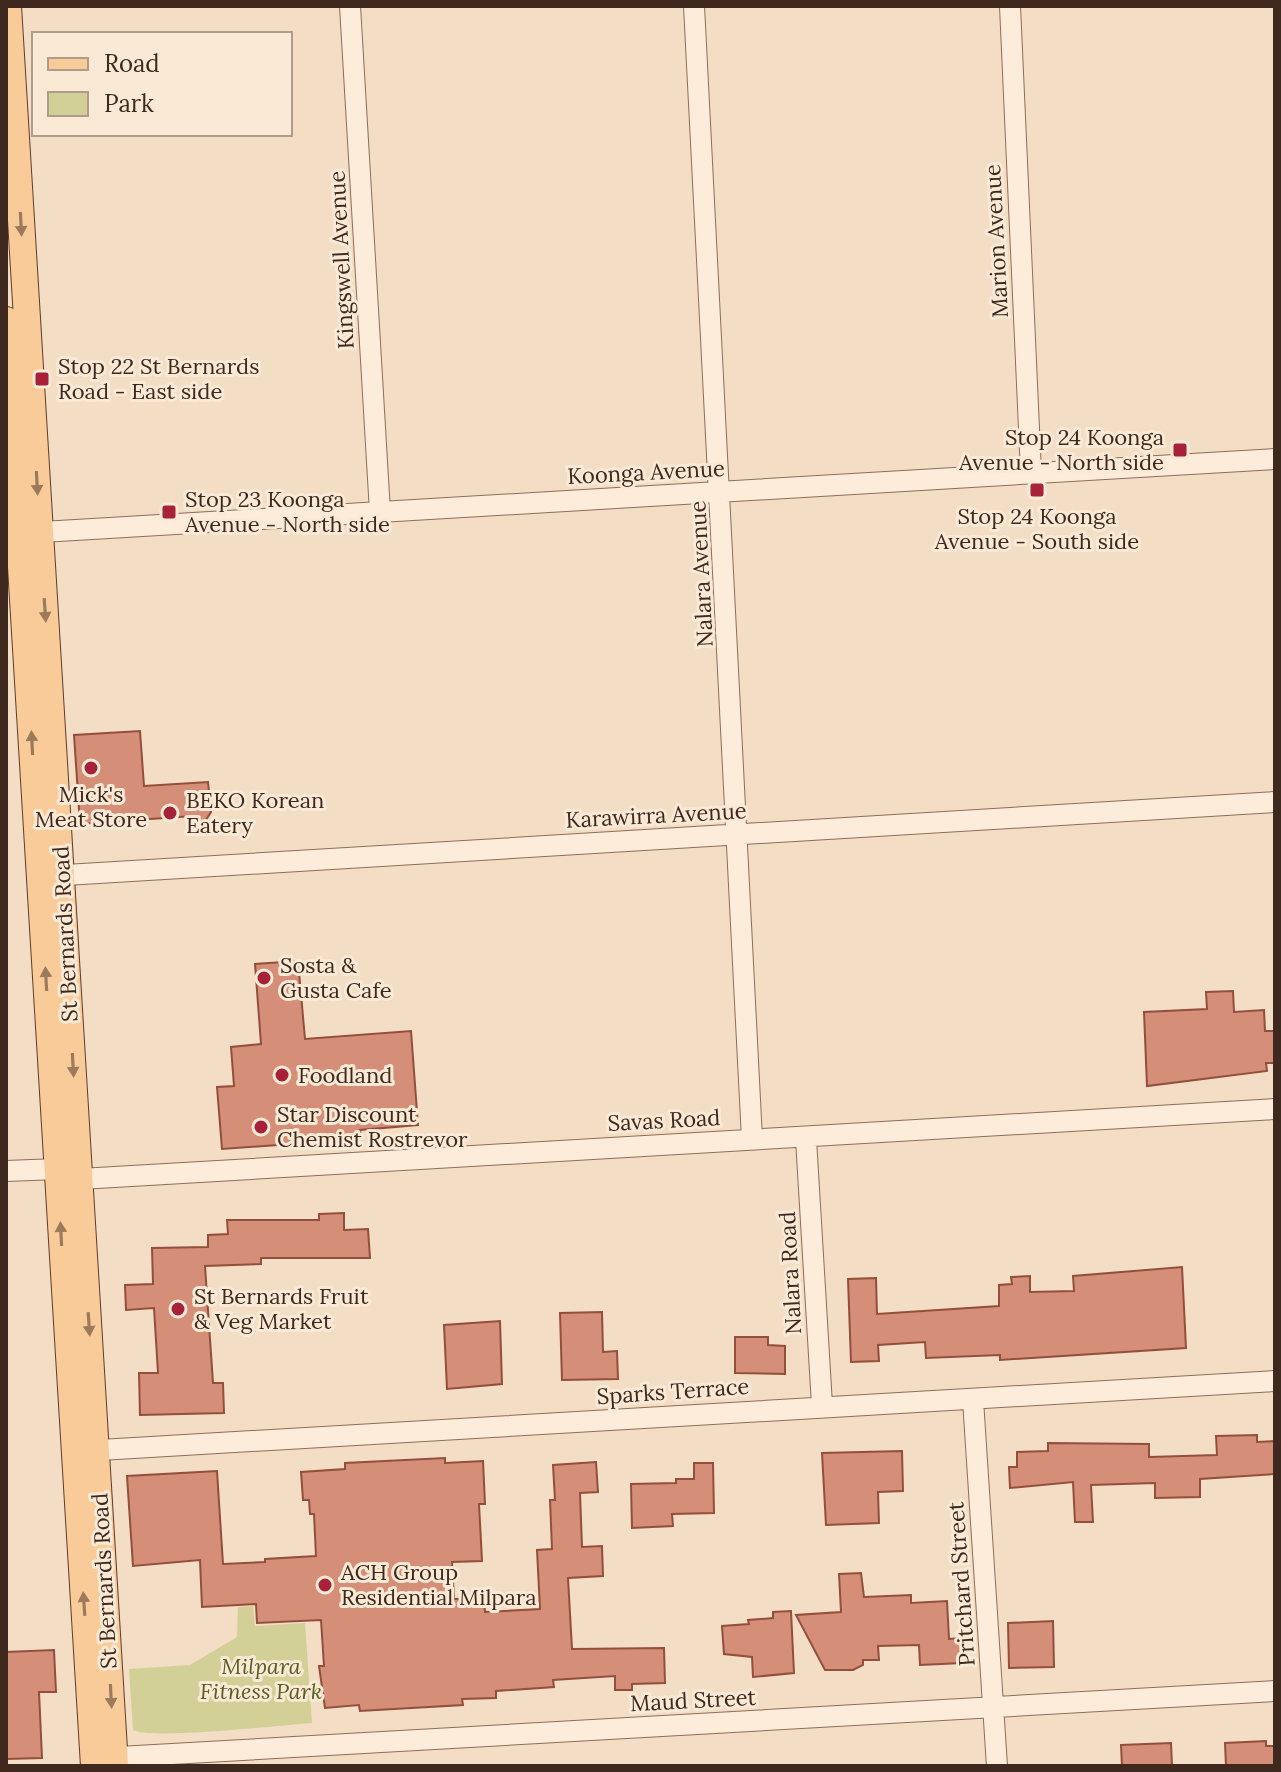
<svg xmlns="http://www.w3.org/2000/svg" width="1281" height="1772" font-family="Lora,serif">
	<rect width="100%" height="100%" fill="#f3ddc5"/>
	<path fill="#d3d097" d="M253,1606L255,1626L305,1623L312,1723C284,1725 149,1740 133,1730L129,1669L190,1665L237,1637L238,1607Z"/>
	<path fill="#d58e77" stroke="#934f3b" stroke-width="2" d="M140,731L144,786L208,782L211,812L204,823L193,816L80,824L74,735Z
		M298,961L305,1039L411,1031L418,1125L360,1130L361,1139L222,1149L217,1087L234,1086L231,1047L261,1044L255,964Z
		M1233,991L1234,1012L1264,1010L1265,1031H1275V1063H1266L1267,1071L1147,1086L1144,1012L1207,1009L1206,992Z
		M344,1213V1230L368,1229L370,1258H261V1264L205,1266L213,1383H223L224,1413L140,1415L139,1373H158L154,1308L126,1310L125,1285L153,1284L152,1248L208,1247V1235L228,1234L227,1220H319V1214Z
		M1182,1267L1186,1348L1000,1360V1355L926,1358L925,1342L878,1345L879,1361L851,1362L848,1279L876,1278L877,1314L999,1306V1285L1012,1284L1011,1277L1030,1276V1292L1074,1291L1073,1276Z
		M602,1312L603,1352L617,1351L618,1379L562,1380L560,1313Z
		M500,1321L502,1384L447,1389L444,1325Z
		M735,1337H768V1345L785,1346V1374L735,1373Z
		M1257,1435V1442L1275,1441V1474L1200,1479V1497L1155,1498V1483L1091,1485L1093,1522H1075L1073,1482L1010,1488L1009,1467H1017V1452L1048,1451V1443L1149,1444V1457L1217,1455L1216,1436Z
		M902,1451L903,1491L878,1492L879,1523L826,1525L822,1453Z
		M445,1458V1463L483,1461L485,1504H479L482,1561L452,1562L454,1599L484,1598L485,1612L540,1609L537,1550L552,1549L550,1500H555L553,1465L596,1462L598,1492L580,1493L582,1547L602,1546L603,1576L568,1578L572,1649L664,1648L665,1683L632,1684V1690H615V1676L553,1680L554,1687L496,1691V1698L462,1699L463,1705L360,1711L359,1705L325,1708L319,1666H324L321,1620L257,1623L256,1604L202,1607L200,1560L133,1566L127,1476L217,1471L223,1564L265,1562V1559L316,1556L314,1514H310L309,1500H303L301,1472L345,1469V1463Z
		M694,1463H713L714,1513L672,1514L673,1526L632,1528L631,1484L676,1483V1479H694Z
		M861,1573L864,1597L911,1595V1603L947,1601L949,1639L960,1638L962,1663L920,1665L919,1645L878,1646L879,1660H863V1665L853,1670H825L796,1615L841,1612L839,1574Z
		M791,1611L794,1673L753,1677L752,1657L724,1654L722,1626L749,1624L748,1620L773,1618V1612Z
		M1053,1621L1054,1667L1009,1668L1008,1623Z
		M54,1650L56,1692H39L42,1758L6,1759V1652Z
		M1266,1741V1746H1275V1766H1226L1225,1743Z
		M1171,1743L1172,1766H1122L1121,1745Z"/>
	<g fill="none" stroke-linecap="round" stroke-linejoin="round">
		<defs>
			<path id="minor" d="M350,6L380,512
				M694,6L752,1139
				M1010,6L1031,473
				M25,533L1275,459
				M49,876L1275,802
				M806,1139L822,1405
				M6,1171L58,1169L80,1179L1275,1109
				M973,1400L997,1766
				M83,1451L1275,1381
				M101,1758L1275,1691"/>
			<path id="major" d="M8,6L115,1766
				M6,320L94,1766"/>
		</defs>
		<use href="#minor" stroke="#916c58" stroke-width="22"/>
		<use href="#major" stroke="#5e3b2d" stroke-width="28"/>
		<use href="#minor" stroke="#fcecd9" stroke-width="20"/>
		<use href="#major" stroke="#f9cb99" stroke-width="26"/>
	</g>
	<defs><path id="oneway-solid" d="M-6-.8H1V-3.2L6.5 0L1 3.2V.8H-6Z" transform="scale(2)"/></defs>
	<g fill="#9c7a5c">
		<use href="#oneway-solid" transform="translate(21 224) rotate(87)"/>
		<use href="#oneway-solid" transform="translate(37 483) rotate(87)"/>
		<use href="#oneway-solid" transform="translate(45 610) rotate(86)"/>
		<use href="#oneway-solid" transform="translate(32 743) rotate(-93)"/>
		<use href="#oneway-solid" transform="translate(46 979) rotate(-93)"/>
		<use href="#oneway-solid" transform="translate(73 1065) rotate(87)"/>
		<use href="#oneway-solid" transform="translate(61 1234) rotate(-93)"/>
		<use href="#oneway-solid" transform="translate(89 1324) rotate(86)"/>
		<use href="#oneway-solid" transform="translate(84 1604) rotate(-94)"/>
		<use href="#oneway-solid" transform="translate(111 1696) rotate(87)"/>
	</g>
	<g fill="#a72139" stroke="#f9e9d5" stroke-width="3">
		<rect x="34" y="371" width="16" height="16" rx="4"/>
		<rect x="1172" y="442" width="16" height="16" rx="4"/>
		<rect x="1029" y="482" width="16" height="16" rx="4"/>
		<rect x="161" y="504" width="16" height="16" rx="4"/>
		<circle cx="91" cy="768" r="8"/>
		<circle cx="170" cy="813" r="8"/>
		<circle cx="264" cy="978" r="8"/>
		<circle cx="282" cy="1075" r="8"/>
		<circle cx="261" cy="1127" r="8"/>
		<circle cx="178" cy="1309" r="8"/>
		<circle cx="325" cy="1585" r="8"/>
	</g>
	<g text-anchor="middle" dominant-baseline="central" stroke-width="6" stroke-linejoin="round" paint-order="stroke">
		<g font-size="22" fill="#3f281e" stroke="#f9e9d5">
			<text transform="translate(996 241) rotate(-93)">Marion Avenue</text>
			<text transform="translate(341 260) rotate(-93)">Kingswell Avenue</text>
			<text transform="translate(646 472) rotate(-3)">Koonga Avenue</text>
			<text transform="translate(701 574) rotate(-93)">Nalara Avenue</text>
			<text transform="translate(656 815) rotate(-3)">Karawirra Avenue</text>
			<text transform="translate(65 934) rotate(-93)">St Bernards Road</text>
			<text transform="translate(664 1120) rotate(-3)">Savas Road</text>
			<text transform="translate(790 1273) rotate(-93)">Nalara Road</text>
			<text transform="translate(673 1391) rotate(-4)">Sparks Terrace</text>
			<text transform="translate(104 1581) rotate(-93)">St Bernards Road</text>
			<text transform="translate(961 1584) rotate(-94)">Pritchard Street</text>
			<text transform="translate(693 1700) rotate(-3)">Maud Street</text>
		</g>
		<g font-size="22" fill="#3f281e" stroke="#f9e9d5" text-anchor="start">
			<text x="58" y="366">Stop 22 St Bernards<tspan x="58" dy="25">Road - East side</tspan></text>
			<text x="1164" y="437" text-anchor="end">Stop 24 Koonga<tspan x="1164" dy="25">Avenue - North side</tspan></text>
			<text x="185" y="499">Stop 23 Koonga<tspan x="185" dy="25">Avenue - North side</tspan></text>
			<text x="1037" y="516" text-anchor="middle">Stop 24 Koonga<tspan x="1037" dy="25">Avenue - South side</tspan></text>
			<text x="91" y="794" text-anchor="middle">Mick's<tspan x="91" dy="25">Meat Store</tspan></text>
			<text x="186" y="800">BEKO Korean<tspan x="186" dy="25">Eatery</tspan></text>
			<text x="280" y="965">Sosta &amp;<tspan x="280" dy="25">Gusta Cafe</tspan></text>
			<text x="298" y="1075">Foodland</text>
			<text x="277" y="1114">Star Discount<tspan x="277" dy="25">Chemist Rostrevor</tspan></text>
			<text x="194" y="1296">St Bernards Fruit<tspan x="194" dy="25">&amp; Veg Market</tspan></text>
			<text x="341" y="1572">ACH Group<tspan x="341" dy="25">Residential Milpara</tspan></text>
		</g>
		<g font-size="22" font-style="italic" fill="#595e22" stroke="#f9e9d5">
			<text x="261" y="1666">Milpara<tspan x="261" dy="25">Fitness Park</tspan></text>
		</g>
	</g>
	<rect width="1281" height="1772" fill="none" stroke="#3f281e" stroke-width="16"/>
	<rect x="32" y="32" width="260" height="104" fill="#f9e9d5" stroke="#af9c8c" stroke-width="2"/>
	<rect x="48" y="58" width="40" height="12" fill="#f9cb99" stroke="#af9c8c" stroke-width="2"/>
	<text x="104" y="72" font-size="24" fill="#3f281e">Road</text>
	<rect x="48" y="92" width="40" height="24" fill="#d3d097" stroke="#af9c8c" stroke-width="2"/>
	<text x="104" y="112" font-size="24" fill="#3f281e">Park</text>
</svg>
